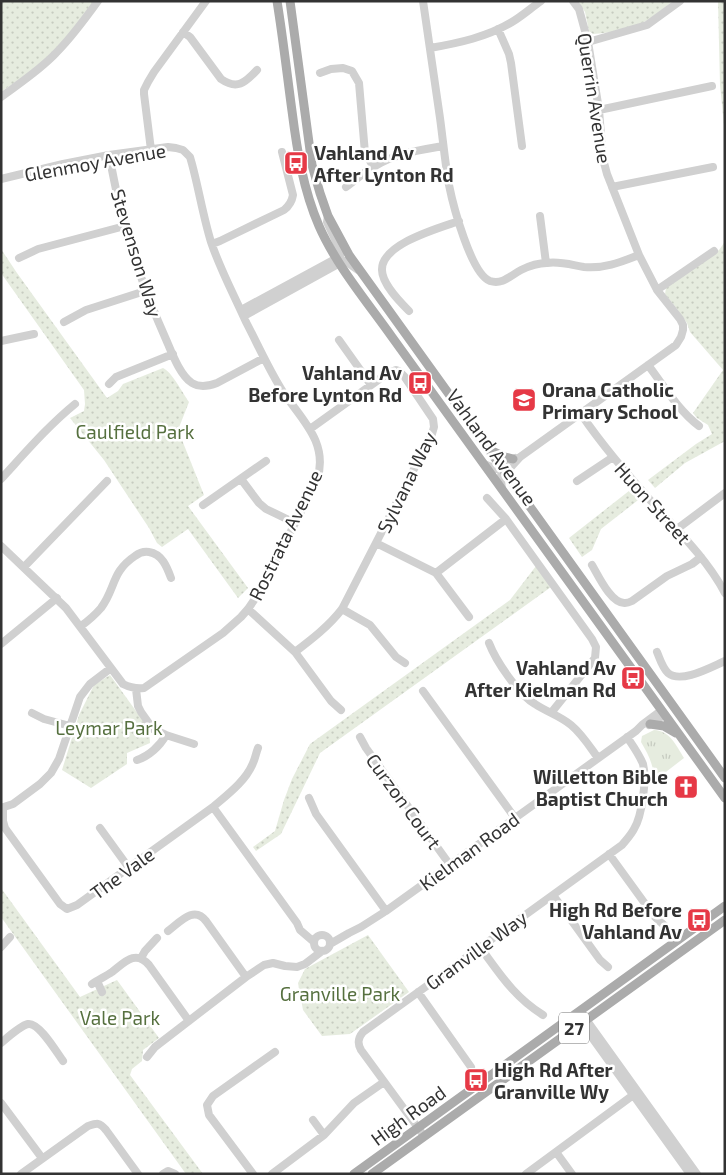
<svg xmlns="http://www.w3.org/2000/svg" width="726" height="1175" font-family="'Exo 2',sans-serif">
	<defs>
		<pattern id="grass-tufts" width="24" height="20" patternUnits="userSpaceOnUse" patternTransform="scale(1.25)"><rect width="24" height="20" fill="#e6ecdf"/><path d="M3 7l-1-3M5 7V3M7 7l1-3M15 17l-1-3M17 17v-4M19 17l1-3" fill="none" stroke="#c6cbc0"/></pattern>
		<pattern id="park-dots" width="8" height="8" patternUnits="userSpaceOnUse" patternTransform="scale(1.25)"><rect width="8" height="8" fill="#e6ecdf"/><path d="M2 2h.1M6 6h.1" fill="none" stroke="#c6cbc0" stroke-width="1.8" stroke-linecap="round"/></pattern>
	</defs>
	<rect width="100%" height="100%" fill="#fff"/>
	<path fill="url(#grass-tufts)" d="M654,730C670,731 676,745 684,758L662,775L664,779L660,782L654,780C654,765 648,754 641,742L642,736Z"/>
	<path fill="url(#park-dots)" d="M1,1H94C79,23 62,44 43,61C30,73 15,82 1,92Z
		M578,1H673C664,8 654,17 644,22C629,30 610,33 593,34L589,31L585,12Z
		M718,1H725V135L720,85Z
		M725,235V441L685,463L655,488L648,480L696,444L712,434L708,425L697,418L693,413L723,370L690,332L687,323L677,309L665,294L666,288L719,250L724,243Z
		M1,249L17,273L107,398L118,391L123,384L163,368C172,372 182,392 189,402L178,430L204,495L188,506L248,588L238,598L188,529L162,547L157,543L149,528L104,460L70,418L84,411L85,404L84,390L1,273Z
		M634,487L642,497L601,529L592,550L582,557L569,538Z
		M536,566L551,587L320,753L281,834L256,851L253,847L275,831L284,800L292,779L310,744L510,600Z
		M110,675L149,729L150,743L127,753V764L91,788L62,770L79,715L94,685Z
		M1,888L80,997L117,980L159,1038L143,1050L142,1061L132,1069L130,1075L203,1174H186L1,917Z
		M368,935L409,992L350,1034L322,1036L303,1010L298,983L305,969Z"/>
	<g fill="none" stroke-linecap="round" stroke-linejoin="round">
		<path stroke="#d0d0d0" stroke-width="8" d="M423,1C429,40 434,79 440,118C443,140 445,163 449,185C453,205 471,274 490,281C503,285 511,275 521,270C529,266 538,263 547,263C559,261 572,265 584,267C604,269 621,262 639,255
			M498,29L509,54L511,63L522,146
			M183,32L190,37L221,79C237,90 245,83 257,70
			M588,42L647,25L680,1
			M430,48C459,43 487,37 512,22C522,16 531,8 541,1
			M320,73L331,69L343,68L352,71L359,83L365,153L373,166
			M1,97C20,83 40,70 56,53C72,37 85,19 98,1
			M599,110L712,86
			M151,150L144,94V90L148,82L154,72L206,1
			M109,155C114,179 118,203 125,226C136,267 151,306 168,344C173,356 181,376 192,383C200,388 209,386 217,383L264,358
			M1,179L63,164L109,155L168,147L176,148L183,150L190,157L192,164C199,190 203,216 211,242C220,269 234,295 246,322C258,345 269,370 283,392C302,420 329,443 317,480L261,590L248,609L241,617L223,633L144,688C136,689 131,688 123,684L66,608L1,546
			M346,187C356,180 364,172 375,166C396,153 420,150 443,146
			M612,187L713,167
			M540,216L546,263
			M212,244L220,241L284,210C289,206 292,201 293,195L282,152
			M19,258L38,249L125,226
			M657,290L714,251
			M241,310L337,258L348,263L358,270
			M409,311C400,302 382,284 382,270C381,244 439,228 459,221
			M244,316L340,263V250L327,222L328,216
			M64,322L86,310L145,291
			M339,340L371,385
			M1,341L34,334
			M648,365C664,386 678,410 699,426
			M109,384L116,377L173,354
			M581,414C604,448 631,478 658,509C682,535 708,561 725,593
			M484,464L496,469L510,468L520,457L676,345L681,337L683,330V325L680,319L657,290L639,255L607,174L603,159L599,110L588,42L579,9L573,1
			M1,479C25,453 48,426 75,404
			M241,479L259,503L266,509L295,523
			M577,481L613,457
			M502,489C500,474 499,464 515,458
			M487,498L506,519L592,639L596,647L595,658L551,713
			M203,505L266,461
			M677,529L725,493
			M376,543L436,573L469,617
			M592,565C598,575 611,604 625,603C627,603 630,602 632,601L667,576L692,564L701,557
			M24,567L107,481
			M436,573L506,519
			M248,609L295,652L331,701L341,710
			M342,609L370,625L396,657L405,663
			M81,626C88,621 95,615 101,608C116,588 111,572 135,556C139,553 144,551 149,552C162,554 167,567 171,578
			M489,643C496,661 518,694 535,704C547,712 560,716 571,725C582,734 590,747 598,758
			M1,644L57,598
			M295,652C312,639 329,626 342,609L432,434L434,427L433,419L404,376L399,371L396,370L388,373L310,429
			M657,652C660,659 662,667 668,673C681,684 711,667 725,661
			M136,689L138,706L141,712L153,729L166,735L194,744
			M423,691L515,818
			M32,713L44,719L70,726
			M649,725L661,717
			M360,737L366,748L450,865
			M137,760C149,756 160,746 166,735
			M309,798L316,814L386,911
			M213,807L297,923L300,930L314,942
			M1,808L13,804L40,784L51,773L59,759L80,697L90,684L111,668
			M3,809V821L5,828L60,904L67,909L77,905L213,807C227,795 246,781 253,763C255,759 256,753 258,748
			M100,828L129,868
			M609,854L654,916L666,927
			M553,895L600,960L608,967
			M168,931C180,922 194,905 206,921L246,977
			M314 943a8 8 0 1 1 16 0a8 8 0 1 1-16 0Z
			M330,944L349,933L361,927L386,911L636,731L642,725L658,713
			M1,947L10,937
			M480,947C500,974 514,997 543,1015
			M141,958L145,951L157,938
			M97,981L102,992
			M92,984C98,980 106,976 112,972C124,963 135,949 149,965L189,1021
			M418,992L471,1067
			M580,1011L697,1174
			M575,1014L690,1174
			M1,1043C8,1037 20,1026 28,1024C39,1022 57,1053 63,1061
			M147,1057L155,1047L246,977L264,965L273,963L285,966L297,967L305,964L322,951
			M1,1103L42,1158
			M313,1120L324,1135
			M424,1136L361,1050C357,1043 358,1038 363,1032L622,845C626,840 631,835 634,829C642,816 647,779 643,764C639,754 633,746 627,737
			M556,1152L572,1174
			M21,1174L88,1126C97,1123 99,1122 106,1130L138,1174
			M163,1174L168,1171L175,1174
			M253,1174L209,1115L207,1105L213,1096L275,1052
			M272,1174L324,1135L354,1103L384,1082
			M526,1174L636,1093"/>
		<path stroke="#ababab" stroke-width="9" d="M277,1C283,38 287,74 292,111C297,150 303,189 319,226C336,265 368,303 392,337L725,798
			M290,1L312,165L320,193L328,216L349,255L725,778
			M488,449L505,457L513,459
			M650,724L664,726L676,733
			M354,1174L725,906
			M372,1174L725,920"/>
	</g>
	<defs>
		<symbol id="bus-square" viewBox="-11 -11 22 22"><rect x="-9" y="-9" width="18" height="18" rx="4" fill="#e63946" stroke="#fff"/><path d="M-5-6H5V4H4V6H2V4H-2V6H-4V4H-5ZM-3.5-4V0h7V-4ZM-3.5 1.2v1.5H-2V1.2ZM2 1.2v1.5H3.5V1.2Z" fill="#fff"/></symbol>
		<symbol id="school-square" viewBox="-11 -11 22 22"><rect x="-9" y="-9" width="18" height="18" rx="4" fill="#e63946" stroke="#fff"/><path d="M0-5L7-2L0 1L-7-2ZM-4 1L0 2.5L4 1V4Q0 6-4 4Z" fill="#fff"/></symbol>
		<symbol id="church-square" viewBox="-11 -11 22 22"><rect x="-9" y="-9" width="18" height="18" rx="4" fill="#e63946" stroke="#fff"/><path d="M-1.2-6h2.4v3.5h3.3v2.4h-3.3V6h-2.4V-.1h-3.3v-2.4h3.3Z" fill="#fff"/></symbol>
	</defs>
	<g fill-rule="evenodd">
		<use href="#bus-square" x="282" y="149" width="28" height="28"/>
		<use href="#bus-square" x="406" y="369" width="28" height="28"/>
		<use href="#school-square" x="510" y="386" width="28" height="28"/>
		<use href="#bus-square" x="619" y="664" width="28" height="28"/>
		<use href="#church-square" x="672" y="773" width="28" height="28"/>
		<use href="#bus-square" x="685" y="906" width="28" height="28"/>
		<use href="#bus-square" x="462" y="1066" width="28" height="28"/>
	</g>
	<g text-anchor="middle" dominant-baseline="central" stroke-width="5" stroke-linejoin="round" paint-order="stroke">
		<rect fill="#fff" stroke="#707070" stroke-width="1" x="559" y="1012.5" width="30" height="31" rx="4"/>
		<g font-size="18" font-weight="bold" fill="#333">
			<text x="574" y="1028">27</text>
		</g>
		<g font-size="19" fill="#333" stroke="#fff">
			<text transform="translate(595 98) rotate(81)">Querrin Avenue</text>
			<text transform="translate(95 162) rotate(-10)">Glenmoy Avenue</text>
			<text transform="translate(137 253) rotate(73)">Stevenson Way</text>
			<text transform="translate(492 447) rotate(54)">Vahland Avenue</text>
			<text transform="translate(406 482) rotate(-64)">Sylvana Way</text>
			<text transform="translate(653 503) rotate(48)">Huon Street</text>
			<text transform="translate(285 535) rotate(-64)">Rostrata Avenue</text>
			<text transform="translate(404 801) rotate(54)">Curzon Court</text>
			<text transform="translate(469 851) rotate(-36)">Kielman Road</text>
			<text transform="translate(122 873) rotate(-36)">The Vale</text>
			<text transform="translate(476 950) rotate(-36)">Granville Way</text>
			<text transform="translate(408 1115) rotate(-36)">High Road</text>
		</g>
		<g font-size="19" font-weight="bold" fill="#333" stroke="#fff" text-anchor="end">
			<text x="314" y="152" text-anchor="start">Vahland Av<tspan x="314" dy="22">After Lynton Rd</tspan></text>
			<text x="402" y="372">Vahland Av<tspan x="402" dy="22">Before Lynton Rd</tspan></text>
			<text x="542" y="389" text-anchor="start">Orana Catholic<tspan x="542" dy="22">Primary School</tspan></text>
			<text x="616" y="667">Vahland Av<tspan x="616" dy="22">After Kielman Rd</tspan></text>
			<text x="668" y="776">Willetton Bible<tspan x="668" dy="22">Baptist Church</tspan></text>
			<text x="682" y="909">High Rd Before<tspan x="682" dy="22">Vahland Av</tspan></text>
			<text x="494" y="1069" text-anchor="start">High Rd After<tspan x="494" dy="22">Granville Wy</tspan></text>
		</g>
		<g font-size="19" fill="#56703f" stroke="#fff">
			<text x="135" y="431">Caulfield Park</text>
			<text x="109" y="727">Leymar Park</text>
			<text x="340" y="993">Granville Park</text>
			<text x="120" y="1017">Vale Park</text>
		</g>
	</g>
	<rect width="726" height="1175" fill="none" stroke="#333333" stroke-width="5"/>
</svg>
